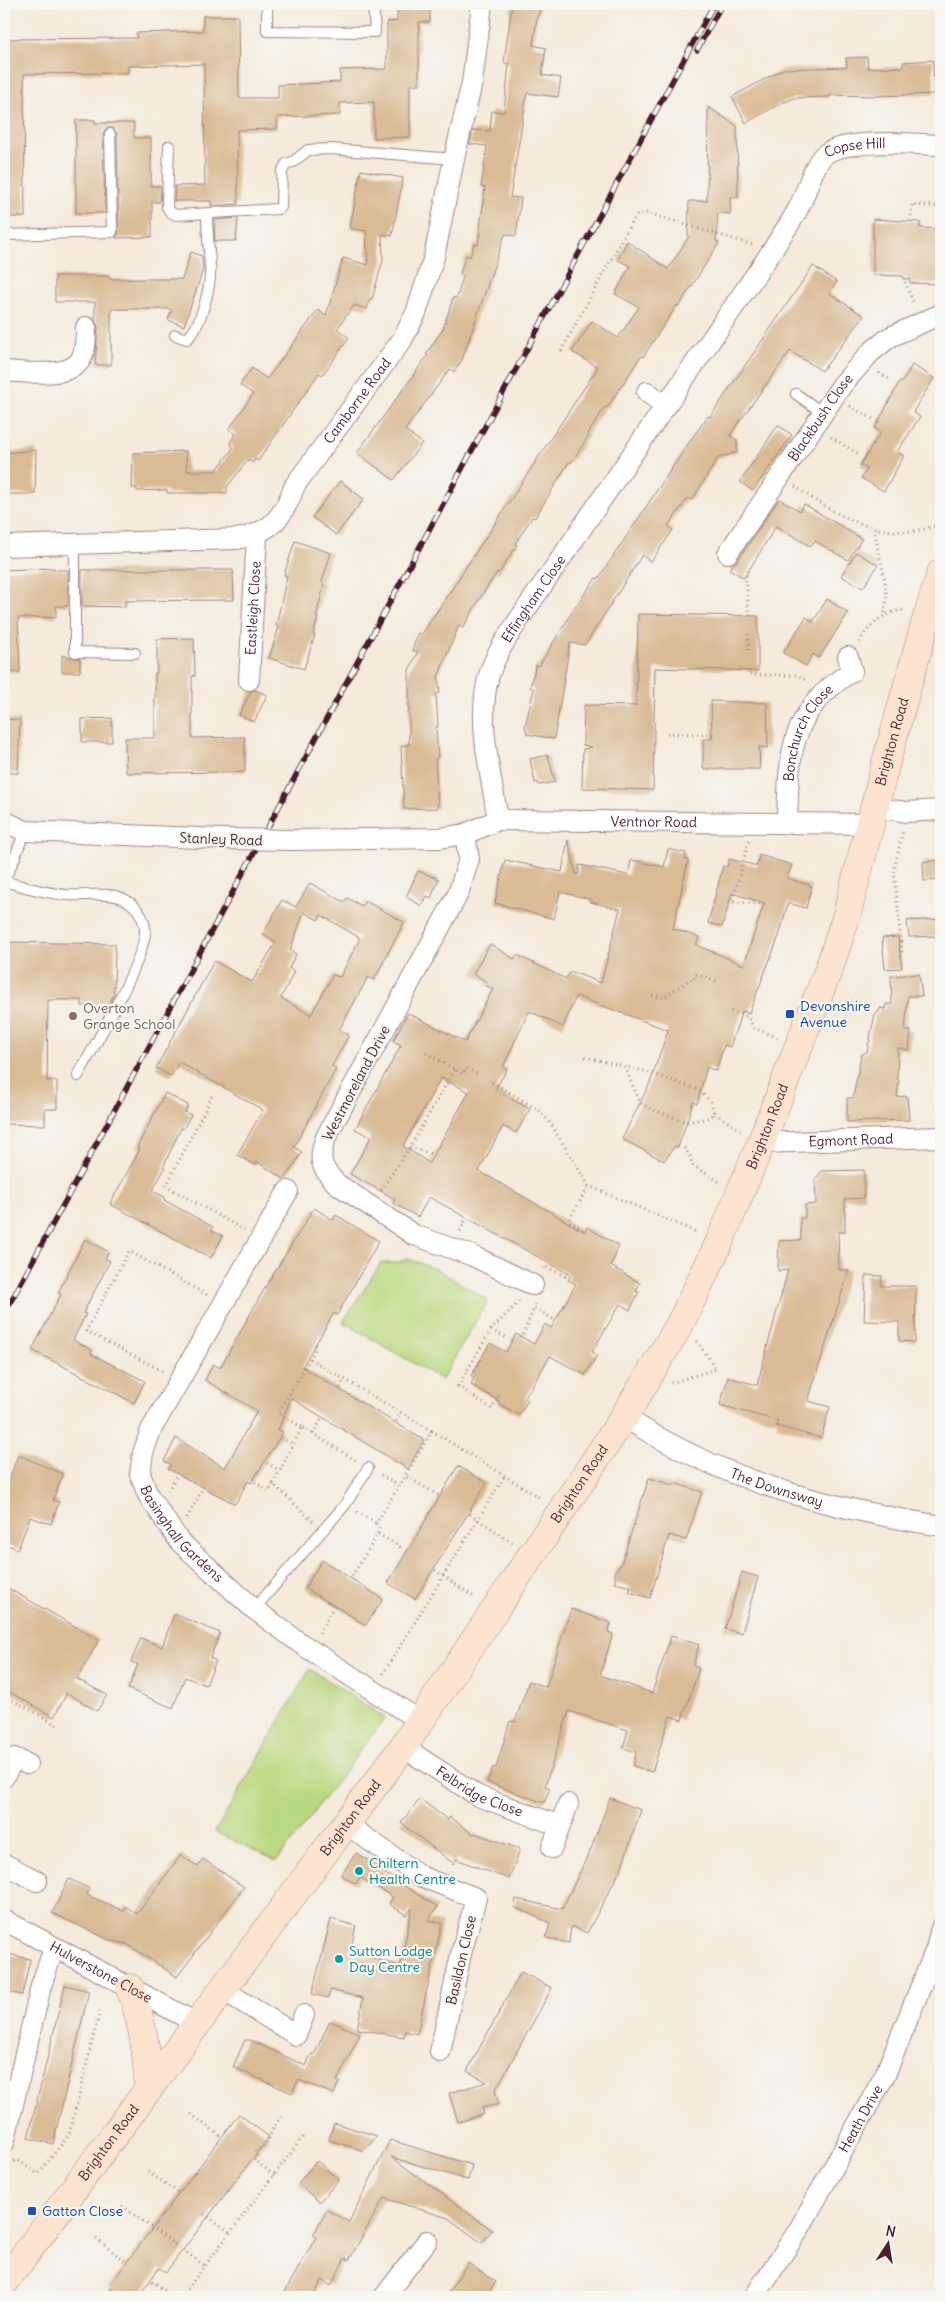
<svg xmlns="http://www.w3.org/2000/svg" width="945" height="2301" font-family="Delius,sans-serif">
	<rect width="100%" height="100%" fill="#f6f6f2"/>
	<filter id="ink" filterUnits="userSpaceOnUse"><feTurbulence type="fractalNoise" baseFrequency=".02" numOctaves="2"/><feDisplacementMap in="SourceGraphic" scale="10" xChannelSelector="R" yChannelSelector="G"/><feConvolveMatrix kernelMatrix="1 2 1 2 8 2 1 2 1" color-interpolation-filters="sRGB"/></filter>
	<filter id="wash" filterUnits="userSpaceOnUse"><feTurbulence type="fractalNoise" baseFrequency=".0096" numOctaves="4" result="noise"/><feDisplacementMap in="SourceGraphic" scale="20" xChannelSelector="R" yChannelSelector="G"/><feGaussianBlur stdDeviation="1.12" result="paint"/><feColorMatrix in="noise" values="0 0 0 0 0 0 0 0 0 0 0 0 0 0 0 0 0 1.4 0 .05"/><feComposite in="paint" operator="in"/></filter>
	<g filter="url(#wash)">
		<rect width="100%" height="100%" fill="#f5eadb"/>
		<path fill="#b9d87f" stroke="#827c55" d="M408,1259L436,1269L488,1300L442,1380L343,1322L381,1263H396Z
			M310,1669L385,1718L277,1861L215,1832Z"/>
		<g id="blocks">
			<path fill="#d9bb95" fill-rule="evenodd" d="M397,4H430V22H419V85H410V137L374,138V102L340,103V115L277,117V129L237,130L238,204L211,206V201H174L175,186L205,185L204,64L128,66V73L24,74L25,217H4V39L137,38L136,33L203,31V16H238L239,98H278V85L340,82V70L387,69V22L397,21Z
				M512,4H542L537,18L533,45L546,48L542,75L561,78L558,97L527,93L510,197L521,198L516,236L505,234L462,360L454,372L450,369L405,430L422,443L394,480L357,453L428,355L426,354L443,329L453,298L457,297L463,277L460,273L466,255L470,257L474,244L478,245L485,187H481L487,146L470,144L473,130L490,131L492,111L504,112L509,64L504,63Z
				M867,57L868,68L903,67V62L933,60L934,94L877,96L830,95V97L794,98L785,102V101L746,123L732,97L783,69L847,67L846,58Z
				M708,107L737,126L738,197H730L731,214L718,213L716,241L719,243L679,306L677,305L643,357L641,356L607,408L605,407L588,434L589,435L571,463L569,462L535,518L532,517L515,544L517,545L499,573L497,572L480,598L463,628L459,625L438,677L440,693L436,694L438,727H436L438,758L435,759L438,808L404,809L401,746L409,745V670L418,652L412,650L418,633L422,634L598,367L572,352L592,321L618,338L639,307L615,294L630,266L618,260L627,241L668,269L688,238L689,201H707Z
				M76,120H95V123H134V138H151V186H161L160,202H152V237L116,238L119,232L117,134L113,128H106L103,134L105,213H76Z
				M361,170L403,178L392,236L382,234L383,260L372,299H370L367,309L354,305L337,329L349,338L332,362L322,375L319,373L258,461L255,459L253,463L248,460L227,487V493H167V490L137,491V488H132L133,453L186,451L187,471H216L233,448L230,442L236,434L229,429L253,394L240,385L252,368L267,379L318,310L326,316L343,258L368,265L366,231L350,228Z
				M238,218L236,241H215L214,220Z
				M873,219L920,222V228L941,229L939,284L910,283V279H903V276L873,275Z
				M191,252L202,256L203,270L184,326L168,320L172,309H111V365H95L98,327L95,320V302H55V276H110V279H182Z
				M813,266L837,282L829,293L864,316L822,371L790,351L730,435L737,440V452L718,458L692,500L688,498L668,526L673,530L651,562L642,555L585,645L570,643L554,739L527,734L525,726L534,689L530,687L536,665L539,666L575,607L596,578L598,579L694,435L708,416L710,417Z
				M912,365L934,378L913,412L920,417L897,452L904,456L884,491L861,478L867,469L860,465L881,432L875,428L900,381L902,383Z
				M778,425L792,435L753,491L740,482Z
				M36,450L35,494H4V453Z
				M340,481L364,499L336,535L312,517Z
				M779,499L800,511L804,504L862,539L848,560L815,541L810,546L776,526L744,578L729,569L738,560Z
				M295,541L331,553L322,582L324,585L316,617L318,618L313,635H315L304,669L269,658L279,627L276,626L287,576L284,575Z
				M856,552L878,565L863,588L841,576Z
				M54,568V570H68V606H56V617L18,618L20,672H4V570Z
				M82,570H233L234,600L125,601V607L82,606Z
				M827,599L848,613L819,658L813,654L806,666L783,653L806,617L813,622Z
				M638,614L758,616V671L655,668L653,790L582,788L583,749L592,747L583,745L584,705L636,706Z
				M194,638L195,676H192V738L245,737V772L126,773L125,738H155V673H157V639Z
				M62,655L80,659V672H62Z
				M256,690L267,695L254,722L239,715L251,691Z
				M711,701L767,703L768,748L759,747L760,769H703V739H712Z
				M112,718V742H82V719Z
				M4,719L20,720L18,773H4Z
				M548,755L555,782L539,785L538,782L535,783L530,759Z
				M568,840L576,874H579V865L628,875L631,860L664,867L668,849L686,853L685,859L688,860L673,929L699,937L696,945L744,965L764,903L732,893L722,927L708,923L723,866L727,867L729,859L757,866L759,855L792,865L787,878L812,886L806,908L788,903L779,936L749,1013L742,1011L730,1047L724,1045L716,1071L707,1067L697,1104L693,1102L678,1148L675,1146L664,1161L622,1139L650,1083L668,1030L576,996L563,1027L529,1011L503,1067L507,1069L495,1090L530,1109L516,1133L503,1126L479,1171L585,1232L587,1227L619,1246L611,1266L640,1283L636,1291L639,1292L630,1310L620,1304L592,1352L597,1355L585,1375L550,1356L525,1398L528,1400L519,1415L498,1403L499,1401L471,1385L474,1377L471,1376L490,1343L506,1352L516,1334L534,1344L545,1324L551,1328L576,1284L568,1280L571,1275L429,1197L418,1217L393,1203L395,1199L350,1174L371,1137L355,1129L401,1045L393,1041L408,1013L465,1042L493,989L485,985L487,982L473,974L490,944L514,959L517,955L566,979L570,971L601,983L620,909L590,902V899L560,892L554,919L495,903L505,860L562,872ZM441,1078L469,1092L429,1163L403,1146Z
				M941,860V880L924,881L923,862Z
				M418,871L439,879L431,898L427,896L422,906L406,897Z
				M310,883L344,902L347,898L362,906L365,901L404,922L374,980L368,977L339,1030L349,1035L332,1066L336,1069L294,1147L302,1152L285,1179L257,1162L255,1165L237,1155L263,1110L179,1062L171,1076L156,1068L214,961L252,982L276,942L263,934L282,900L296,907ZM304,912L318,920L321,915L360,938L340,977L333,975L311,1015L281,998L294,971L289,968L296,954L290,950Z
				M941,919V936L909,937L907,921Z
				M898,937L902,968L885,969L882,938Z
				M4,942L115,944L114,994L108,1006H82V1000H48L47,1081H57V1109H45V1125L4,1124Z
				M919,974L922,996H908L905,1031H911L909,1050L898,1048L897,1079L899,1080L897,1097L907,1096L909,1120L847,1122V1098H853L861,1055L867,1052L875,1014L879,1012L880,1008L885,1009L886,1004H892L891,976Z
				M165,1093L188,1105L185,1112L191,1115L183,1129L181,1128L163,1167L165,1168L152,1191L165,1197L164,1200L213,1227L211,1230L223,1236L211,1258L110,1204L140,1149L137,1147Z
				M864,1170V1198L845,1199V1232H838L839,1270H849L808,1401L830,1407L821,1438L776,1426L778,1421L720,1405L728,1377L757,1385L788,1270L778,1271L779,1241L801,1240L800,1218H805V1205L816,1204L815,1180L822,1171Z
				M314,1208L333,1220L336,1215L379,1241L337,1315L334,1313L302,1367L424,1440L408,1469L291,1398L278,1430L283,1432L251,1483L248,1481L235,1504L168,1469L171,1465L164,1461L176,1438L225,1468L257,1411L205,1380L213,1364L220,1368L266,1286Z
				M85,1239L109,1252L105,1258L110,1261L83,1313L86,1314L73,1340L92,1350L91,1354L145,1381L134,1403L32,1350L61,1294L58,1293Z
				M866,1275L882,1276L881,1286H916L915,1342L899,1341V1322L864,1321Z
				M18,1455L63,1474L53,1500L59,1502L51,1524L30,1517L18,1549L4,1544V1494Z
				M458,1466L487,1483L415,1599L388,1583Z
				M649,1478L673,1485L674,1483L702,1492L686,1540L669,1535L650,1598L629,1592L631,1587L615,1583V1572L621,1564Z
				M322,1560L383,1599L366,1625L305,1588Z
				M742,1572L758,1577L742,1633L725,1629Z
				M4,1586L99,1640L77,1679L107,1695L97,1711L67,1693L54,1717L4,1689Z
				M571,1609L611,1623L608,1632L613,1634L600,1675L652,1693L671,1636L699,1645L693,1665L699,1668L682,1720L670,1716L652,1772L633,1766L636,1752L623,1748L628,1730L569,1711L545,1786L550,1788L544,1803L487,1782L493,1767L496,1768L510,1721L515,1722L529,1681L546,1687Z
				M174,1614L220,1633L210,1658L216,1661L206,1685L185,1677L173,1708L128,1689L138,1664L131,1662L141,1638L162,1647Z
				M610,1798L641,1810L621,1869L587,1933L571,1926L569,1943L546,1938L550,1923L514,1907L516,1899L562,1909L591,1849Z
				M420,1799L448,1820L450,1817L473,1834L474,1833L520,1849L509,1879L456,1859L454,1864L401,1823Z
				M356,1853L377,1866L376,1868L438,1907L428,1920L442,1923L417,2034L405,2031L404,2037L357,2029L363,1998L331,1990L328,1998L312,1994L331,1919L356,1926L350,1952L400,1966L412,1908L406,1915L389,1904L393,1897L360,1877L356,1884L341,1875Z
				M181,1855L198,1867L203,1859L244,1887L177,1977L127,1944L112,1941L52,1913L69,1879L90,1889L87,1895L124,1911L125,1906L137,1914Z
				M4,1953L30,1959L22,1995L4,1991Z
				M521,1972L552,1988L495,2091L499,2104L482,2108L484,2114L458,2122L449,2093L487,2082L467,2071Z
				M65,1985L89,1991L53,2144L28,2138Z
				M330,2021L360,2034L337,2081L339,2082L334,2094L298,2080L292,2093L233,2067L245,2040H250L306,2066L311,2054L314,2055Z
				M239,2114L269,2137L166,2272L159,2268L138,2297H104L112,2288L109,2286L130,2258Z
				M334,2123L377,2136L364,2151L329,2140Z
				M390,2140L472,2165L468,2180L391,2157L492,2230L482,2243L448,2218L384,2198L349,2260L345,2258L331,2286L322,2280L313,2297H282L316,2237L313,2235L327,2210L349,2222Z
				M317,2161L339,2180L319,2202L298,2183Z
				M468,2263L496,2282L485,2297H445Z"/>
		</g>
	</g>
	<g filter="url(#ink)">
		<use href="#blocks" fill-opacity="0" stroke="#a08483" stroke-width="1"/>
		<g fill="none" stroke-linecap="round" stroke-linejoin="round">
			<defs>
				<path id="service" d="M267,4V31L375,32L373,4
					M169,146L167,207L170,212L176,215L278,209L281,207L282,172L286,164L293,162L308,150L331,149L454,159
					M4,235L112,232L110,134
					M175,335L187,339C201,327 212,284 210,265C209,248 207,232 207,215
					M796,394L823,413
					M75,543V652L135,653
					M4,879L13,862L25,831
					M4,881C24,887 45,893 67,895C83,896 100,893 116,896C131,900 143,912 145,928C148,956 93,1047 78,1076
					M254,1609L345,1505L368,1468"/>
				<g id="minor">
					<path d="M4,371C24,372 66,378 79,362C86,353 86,338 86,327"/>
					<path d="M647,392L666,406"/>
					<path id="s1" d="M4,546L237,539C272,532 283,518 295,485L402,340L416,313L434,257L454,159L472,83L482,4"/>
					<path id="s2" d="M728,553L842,385L871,352L890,337L941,314"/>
					<path id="s3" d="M249,680L257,535"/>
					<path d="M875,807L906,812L941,810"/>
					<path id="s4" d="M498,820C491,773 476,722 489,675C495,655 508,636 520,618L774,248C781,235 791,223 798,209C807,192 810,172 822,157C839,137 915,144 941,145"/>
					<path d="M4,821L25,831L224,839"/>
					<path id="s5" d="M787,822C789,753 789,712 852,671L848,657"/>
					<path d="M465,834L469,859L458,894L327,1135C318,1157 319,1167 337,1184L414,1235L473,1256L533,1285"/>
					<path id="s6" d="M292,840L440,838L465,834L498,820L871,824"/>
					<path id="s7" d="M761,1143L941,1137"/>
					<path id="s8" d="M288,1191L151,1430L143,1453L140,1474L148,1495L180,1542L254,1609L300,1643L420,1721"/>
					<path id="s9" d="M624,1417C726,1482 823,1507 941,1526"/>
					<path id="s10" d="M403,1747L478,1796L560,1826"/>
					<path d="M4,1777L14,1758L27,1764"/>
					<path d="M346,1824L422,1877L476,1898L461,1954L440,2052"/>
					<path d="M552,1848L568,1804"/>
					<path d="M4,1864L37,1881"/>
					<path id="s11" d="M4,1920L198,2024"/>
					<path d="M223,1990L296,2035L304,2015"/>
					<path d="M4,2143L41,1986L54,1948"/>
					<path d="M384,2297L427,2241"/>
					<path id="s12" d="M754,2297L798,2231L885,2075L936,1949L941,1928"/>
				</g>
				<g id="secondary">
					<path d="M130,1988C143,2022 148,2053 148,2090"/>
					<path id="s13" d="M4,2283L403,1747L624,1417L680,1324L719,1243L761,1143L831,963L847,914L886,762L924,627L941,573"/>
				</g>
			</defs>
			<use href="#service" stroke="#a08483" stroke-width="12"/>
			<use href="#minor" stroke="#a08483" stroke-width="22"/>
			<use href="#secondary" stroke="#a08483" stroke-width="29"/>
			<path stroke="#a08483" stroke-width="3" stroke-dasharray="1 4" stroke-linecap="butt" d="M911,216L912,204L941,207
				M905,282L914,304
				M561,351L631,223L638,214L647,213L753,245
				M879,373L891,380
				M850,406L876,421
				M831,437L860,455
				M795,486C838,518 887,545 941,524
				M875,528C877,561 892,582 884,616
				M746,575L749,616
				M748,634L749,654
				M859,642C868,626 886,610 905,610
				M749,671V675H798L808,682
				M667,733L715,735
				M749,841L732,902L765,904
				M902,952L894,870L903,830
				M652,995L663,998L690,979L694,980L696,974L716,981
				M731,1011L748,1017L754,1028L779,1038
				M426,1053L463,1074L466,1068L479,1075
				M585,1057L644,1071L699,1090L711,1102L714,1113
				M625,1067L640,1103L651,1109L686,1122L708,1118L714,1113L742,1131
				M492,1082L540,1111L549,1121L589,1186L698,1233
				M212,1096L166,1186L244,1230
				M410,1147L431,1154
				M684,1148L690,1155L692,1165L720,1182
				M381,1190L410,1147L455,1069
				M583,1230L568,1221L589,1186
				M460,1231L465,1221
				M543,1268L544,1266L565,1276L568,1271
				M535,1304L534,1308L556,1321
				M491,1330L509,1339
				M523,1335L534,1308
				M310,1359L432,1431
				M162,1371L86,1331L129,1251L207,1295
				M671,1383L716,1369L697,1341
				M340,1388L344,1379
				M499,1396L492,1409L458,1386L491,1330L520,1301
				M321,1420L313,1434L357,1461
				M396,1421L400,1413
				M302,1427L278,1413L317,1347
				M281,1438L293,1444
				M267,1463L280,1471
				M381,1475L399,1486L405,1476
				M255,1482L269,1492L273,1484
				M168,1491L176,1476
				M438,1495L405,1476L432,1431L542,1499
				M357,1512L376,1523
				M470,1514L513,1543
				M187,1518L202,1490
				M313,1521L273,1484L302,1427L313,1434
				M378,1534L404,1549
				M435,1570L475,1598
				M352,1576L378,1534L379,1528L376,1523L399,1486
				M319,1633L333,1608
				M383,1674L504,1477
				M4,1695L57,1725
				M191,2114L222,2137
				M14,2161L18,2160L38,2174L69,2135L100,2011
				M148,2172L180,2194
				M274,2175L254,2160L257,2157L255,2150C269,2146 266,2141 273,2129C275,2124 279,2120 283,2115
				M122,2206L205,2266
				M204,2214L230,2232
				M96,2239L128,2263
				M152,2281L173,2297
				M181,2297L303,2137"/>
			<use href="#service" stroke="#fff" stroke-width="10"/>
			<use href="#minor" stroke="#fff" stroke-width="20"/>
			<use href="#secondary" stroke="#fde4d1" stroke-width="28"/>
			<defs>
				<path id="rail" d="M697,50L722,4
					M4,1314L714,4"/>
			</defs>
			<use href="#rail" stroke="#4a1f2b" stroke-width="5.5"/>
			<use href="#rail" stroke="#f6f6f2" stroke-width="4" stroke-dasharray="11" stroke-linecap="butt"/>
			<defs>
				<path id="minor-bridge" d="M224,839L292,840"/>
			</defs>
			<use href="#minor-bridge" stroke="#a08483" stroke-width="22" stroke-linecap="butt"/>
			<use href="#minor-bridge" stroke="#fff" stroke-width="20"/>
		</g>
	</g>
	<g fill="#1a4fb4" stroke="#f6f6f2" stroke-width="2">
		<rect x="785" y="1009" width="10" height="10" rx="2.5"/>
		<rect x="27" y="2206" width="10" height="10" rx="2.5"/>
	</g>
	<circle fill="#8d6e63" stroke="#f6f6f2" stroke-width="2" cx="73" cy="1016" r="5"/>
	<g fill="#0f9aa8" stroke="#f6f6f2" stroke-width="2">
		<circle cx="359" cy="1871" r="5"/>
		<circle cx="339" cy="1959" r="5"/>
	</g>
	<g text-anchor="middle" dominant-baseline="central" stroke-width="4.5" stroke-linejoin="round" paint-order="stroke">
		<g font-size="14" fill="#4a1f2b" stroke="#f6f6f2">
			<text stroke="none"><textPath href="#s4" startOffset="799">Copse Hill</textPath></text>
			<text stroke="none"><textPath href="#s1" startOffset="422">Camborne Road</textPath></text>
			<text stroke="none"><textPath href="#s2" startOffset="164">Blackbush Close</textPath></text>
			<text stroke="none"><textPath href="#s4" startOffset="235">Effingham Close</textPath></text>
			<text stroke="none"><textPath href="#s3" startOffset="72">Eastleigh Close</textPath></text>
			<text stroke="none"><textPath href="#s5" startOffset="94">Bonchurch Close</textPath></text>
			<text stroke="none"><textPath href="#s13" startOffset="1795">Brighton Road</textPath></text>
			<text stroke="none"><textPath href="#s6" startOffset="365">Ventnor Road</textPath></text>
			<text transform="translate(221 839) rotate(2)">Stanley Road</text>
			<text transform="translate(356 1083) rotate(-62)">Westmoreland Drive</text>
			<text stroke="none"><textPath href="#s13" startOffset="1390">Brighton Road</textPath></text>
			<text stroke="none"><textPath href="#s7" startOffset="90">Egmont Road</textPath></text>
			<text stroke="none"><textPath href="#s13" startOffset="985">Brighton Road</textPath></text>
			<text stroke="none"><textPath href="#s9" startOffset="169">The Downsway</textPath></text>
			<text stroke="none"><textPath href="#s8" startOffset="395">Basinghall Gardens</textPath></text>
			<text stroke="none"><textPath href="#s10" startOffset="89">Felbridge Close</textPath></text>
			<text stroke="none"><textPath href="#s13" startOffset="580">Brighton Road</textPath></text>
			<text transform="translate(461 1960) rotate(-77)">Basildon Close</text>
			<text stroke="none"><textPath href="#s11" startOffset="110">Hulverstone Close</textPath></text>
			<text stroke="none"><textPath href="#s12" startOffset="208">Heath Drive</textPath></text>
			<text stroke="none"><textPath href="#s13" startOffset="175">Brighton Road</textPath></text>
		</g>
		<g font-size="14" fill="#164399" stroke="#f6f6f2" text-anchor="start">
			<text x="800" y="1006">Devonshire<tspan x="800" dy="16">Avenue</tspan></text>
			<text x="42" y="2211">Gatton Close</text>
		</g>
		<g font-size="14" fill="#785e54" stroke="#f6f6f2" text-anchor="start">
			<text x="83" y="1008">Overton<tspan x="83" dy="16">Grange School</tspan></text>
		</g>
		<g font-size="14" fill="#0d838f" stroke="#f6f6f2" text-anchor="start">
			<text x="369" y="1863">Chiltern<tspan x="369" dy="16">Health Centre</tspan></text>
			<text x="349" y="1951">Sutton Lodge<tspan x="349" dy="16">Day Centre</tspan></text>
		</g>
	</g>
	<rect width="945" height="2301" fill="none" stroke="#f6f6f2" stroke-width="20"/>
	<g transform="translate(888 2244) rotate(12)" stroke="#f6f6f2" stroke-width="4" paint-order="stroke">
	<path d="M0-4L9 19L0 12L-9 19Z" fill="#4a1f2b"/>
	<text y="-8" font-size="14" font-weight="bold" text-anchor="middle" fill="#4a1f2b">N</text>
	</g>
</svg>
